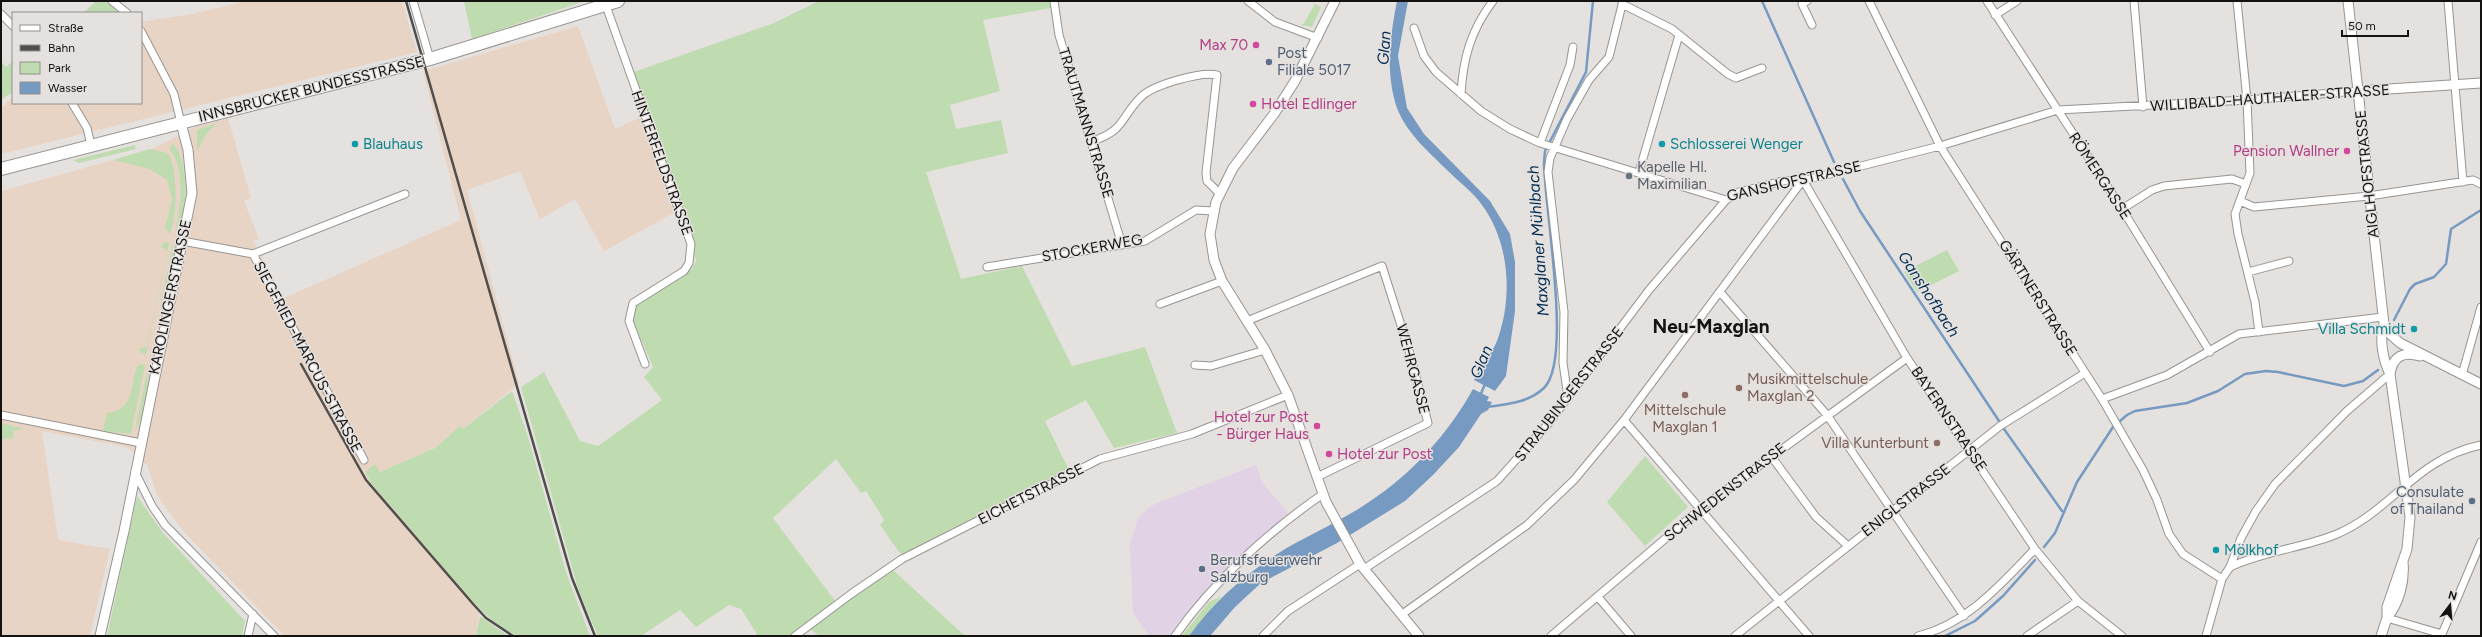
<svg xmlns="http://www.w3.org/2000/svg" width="2482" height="637" font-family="Figtree,sans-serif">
	<rect width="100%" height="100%" fill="#e5e1df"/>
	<path fill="#e8d4c5" d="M246,1H402L417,52L1,154V108L13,97V103H141V22L192,14Z
		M578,26L615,129L644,116L662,154L683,208L604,251L575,199L540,219L520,171L467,190L519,383L463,429L460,426L435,448L380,472H365L372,484L480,609L476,636H285L185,533L158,497L147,465L127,447L42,431L58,540L110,549L90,636H1V191L150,150L195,127L228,118L251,198L244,201L259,239L253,241L284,298L461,220L423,71Z"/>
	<path fill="#e1d3e5" d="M1256,465L1263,484L1288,513L1222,575L1169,636H1149L1133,613L1130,544L1138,518L1148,508L1157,503Z"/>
	<path fill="#bfdcb1" d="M96,1H107L120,13H83Z
		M464,1H585L472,39Z
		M819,1H1050L1051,8L983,20L1000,91L950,105L956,129L1001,120L1008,153L926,172L961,279L1022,266L1072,366L1145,347L1177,433L1114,448L1086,400L1045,421L1069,470L902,556L880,525L884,520L866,491L861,493L836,459L773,518L836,602L792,636H758L741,609L729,605L696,627L680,610L641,636H598L579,592L521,387L544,372L580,441L598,446L662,400L644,377L653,367L632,319L634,309L639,301L692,269L696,261L683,208L628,74L774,23Z
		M1315,4L1321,7L1312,27L1301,25L1304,23Z
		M1,61L6,67L13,61V92L1,100Z
		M217,123L208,132L197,151V130Z
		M172,143C189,156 189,214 176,230C180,207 186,170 170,150Z
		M135,145L136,149L79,163L73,160Z
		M149,149L167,153C179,165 177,219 170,233L165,229L172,199L167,180L150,169L113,160Z
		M168,242L169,243L146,355L140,352V348L147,347L167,251L161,247L163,243Z
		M173,244L175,248L163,310L160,309Z
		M1947,250L1959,271L1917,292L1904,272Z
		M140,364L145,365L131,434L103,431L107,413C132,411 132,387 136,368Z
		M148,367C152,375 141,426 135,431Z
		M512,391L528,437L566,572L590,636C576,636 527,637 517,635C498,629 481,610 467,595L372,484L365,472L375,464L380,472L435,448L460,426L463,429Z
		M1,423L21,428L23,429L13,431L14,438L1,440Z
		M1645,456L1688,507L1645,546L1607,502Z
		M137,496L163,533L245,621L242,636H107Z
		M892,569L965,636H819L809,628Z
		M1222,596L1189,636H1182L1209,602Z
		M480,616L508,636H476Z"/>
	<path fill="#769ac1" d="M1397,1H1408L1398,56L1407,108L1424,134L1490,201L1510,234L1515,262V311L1506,376L1495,391L1474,380C1480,367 1491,355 1497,341C1513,298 1510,243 1482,205C1473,192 1459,182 1448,171C1429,152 1407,134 1397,108C1385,72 1390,37 1397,1Z
		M1473,389L1489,397L1487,401L1492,402L1488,410L1481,414L1459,447L1433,475L1405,501L1337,543L1261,583L1235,607L1210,636H1189C1213,603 1242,577 1277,554C1307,535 1340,522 1369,502C1412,474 1448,434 1473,389Z"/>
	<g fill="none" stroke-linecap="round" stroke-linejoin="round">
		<path stroke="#769ac1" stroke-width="2.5" d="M1762,1L1834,162
			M1843,179L1860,211L1999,421
			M2394,320L2410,289L2415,284L2434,277L2446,264L2451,229L2481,210
			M1480,396L1485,384
			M1487,407C1507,404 1528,403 1544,388C1573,360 1544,206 1544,162L1545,151L1586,72L1593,1
			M2004,429L2062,511
			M2044,547L2055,533L2077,482L2113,427L2127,415L2135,411L2187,403L2218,391L2245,374L2266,371L2278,372L2344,386L2363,381L2378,370
			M1945,636L1975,621L2003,596L2035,560"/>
		<defs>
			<path id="minor" d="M112,1L127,13
				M413,1L430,59
				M1054,1L1059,35L1122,245
				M1248,1L1275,22L1318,38
				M1807,1L1802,4L1812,25
				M1869,1L1940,146L2102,399L2143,470L2157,500L2169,534L2183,554L2222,579
				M1987,1L2122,209L2210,352
				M2134,1L2143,107
				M2237,1L2247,100L2250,173L2235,214L2238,234L2255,302L2259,332
				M2448,1L2463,182
				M605,3L691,244L689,263L684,271L633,303L629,321L645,364
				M1622,4L1672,29L1728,74L1736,78L1762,68
				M1,14L13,26
				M1995,15L2017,1
				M1414,28L1424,56L1436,72L1481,111L1510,129L1540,143L1726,200
				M141,31L174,94L181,123
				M1461,94C1463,58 1471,30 1493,1
				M72,103L87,128L91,145
				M1090,142C1127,130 1119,118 1142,96C1154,85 1201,71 1217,75L1206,173L1207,181L1219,193
				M1540,143L1570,65L1573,47
				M1639,172L1679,35
				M1803,180L1907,358L2035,549L2078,601L2122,636
				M2240,201L2254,207L2369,196L2473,180L2481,184
				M2122,209L2152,190L2164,186L2232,179L2246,184
				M182,241L253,254L405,194
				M253,254L364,460
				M987,267L1145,241L1196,210L1213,211
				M2248,272L2289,261
				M1720,292L1827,415L1964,616
				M1160,304L1222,281
				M1247,321L1382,266L1408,347L1428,423L1317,477
				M1195,365L1211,366L1265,350
				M2462,375L2481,307
				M1568,397L1563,363L1564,312L1548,172L1550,158L1567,119L1589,80L1609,57L1623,1
				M2102,399L2167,375L2239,334L2383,317
				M1,415L141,443
				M1624,420L1809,636
				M1771,456L1816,517L1847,545
				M135,472L152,506L165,525L274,636
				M2230,567C2264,551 2303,548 2337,534C2391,511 2417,458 2481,445
				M1364,569L1497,481L1548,424L1649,290L1726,200L1739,192L1783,181L1810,179L1940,146L2058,110L2247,100L2358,91
				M1598,597L1631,636
				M1401,615L1527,525L1574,480L1624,420L1803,180
				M2387,618L2442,634L2481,542
				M248,636L253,614
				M795,636L851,594L902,559L1100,459L1192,434L1288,395
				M1175,636C1212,583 1269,531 1323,494
				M1263,636L1288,611L1360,564
				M1551,636L1700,509L1907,358
				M1735,636L2000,426L2085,373
				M1918,636C1967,624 2001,584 2035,549
				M2027,636L2078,601
				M2206,636L2222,579L2230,567L2241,538L2256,511L2275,484L2347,411L2390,374"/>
			<path id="tertiary" d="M1335,1L1295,81L1274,114L1233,168L1216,202L1210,234L1214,260L1222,281L1265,350L1288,395L1326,502L1360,564L1419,636
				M2348,1L2384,324L2391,335L2400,343L2481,384
				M2358,91L2481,83
				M2390,374C2393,356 2403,351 2420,356
				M2387,618C2399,603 2405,582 2403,562
				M100,636L124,531L192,193L188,150L181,123
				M2381,636L2387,618V607L2407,549L2410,517L2390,374C2383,360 2379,339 2384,324"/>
			<path id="primary" d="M1,169L430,59L618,1"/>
		</defs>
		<use href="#minor" stroke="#979491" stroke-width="9"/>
		<use href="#tertiary" stroke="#979491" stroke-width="11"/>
		<use href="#primary" stroke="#979491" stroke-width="14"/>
		<use href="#minor" stroke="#fff" stroke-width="7"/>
		<use href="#tertiary" stroke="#fff" stroke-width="9"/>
		<use href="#primary" stroke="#fff" stroke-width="12"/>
		<path stroke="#514f4d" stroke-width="2.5" d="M406,1L572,578L595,636
			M301,364L366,480L474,605L486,618L513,636"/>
	</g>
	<g fill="#d1479c" stroke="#e5e1df" stroke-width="1.5">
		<circle cx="1256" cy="45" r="4"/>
		<circle cx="1253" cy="104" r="4"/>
		<circle cx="2347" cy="151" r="4"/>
		<circle cx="1317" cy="426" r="4"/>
		<circle cx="1329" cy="454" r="4"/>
	</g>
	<g fill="#5c6f8a" stroke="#e5e1df" stroke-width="1.5">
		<circle cx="1269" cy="62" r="4"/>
		<circle cx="2472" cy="501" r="4"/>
		<circle cx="1202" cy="569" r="4"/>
	</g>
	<g fill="#0f9aa8" stroke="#e5e1df" stroke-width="1.5">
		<circle cx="355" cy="144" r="4"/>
		<circle cx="1662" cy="144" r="4"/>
		<circle cx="2414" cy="329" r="4"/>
		<circle cx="2216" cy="550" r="4"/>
	</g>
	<circle fill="#6b7280" stroke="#e5e1df" stroke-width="1.5" cx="1629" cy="176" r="4"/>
	<g fill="#8d6e63" stroke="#e5e1df" stroke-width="1.5">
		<circle cx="1739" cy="388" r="4"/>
		<circle cx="1685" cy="395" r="4"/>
		<circle cx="1937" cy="443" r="4"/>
	</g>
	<g text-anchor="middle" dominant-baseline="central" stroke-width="3" stroke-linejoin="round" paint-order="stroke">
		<g font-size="15" fill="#b23c85" stroke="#e5e1df" text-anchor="end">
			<text x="1248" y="45">Max 70</text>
			<text x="1261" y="104" text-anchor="start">Hotel Edlinger</text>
			<text x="2339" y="151">Pension Wallner</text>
			<text x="1309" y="417">Hotel zur Post<tspan x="1309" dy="17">- Bürger Haus</tspan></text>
			<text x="1337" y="454" text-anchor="start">Hotel zur Post</text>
		</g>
		<g font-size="15" fill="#4e5e75" stroke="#e5e1df" text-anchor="start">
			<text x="1277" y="53">Post<tspan x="1277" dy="17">Filiale 5017</tspan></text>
			<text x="2464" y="492" text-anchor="end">Consulate<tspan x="2464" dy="17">of Thailand</tspan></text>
			<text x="1210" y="560">Berufsfeuerwehr<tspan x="1210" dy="17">Salzburg</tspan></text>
		</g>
		<g font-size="15" fill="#141312" stroke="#e5e1df">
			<text transform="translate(311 89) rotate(-14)">INNSBRUCKER BUNDESSTRASSE</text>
			<text transform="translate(2270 98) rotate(-4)">WILLIBALD-HAUTHALER-STRASSE</text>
			<text transform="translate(1086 123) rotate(73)">TRAUTMANNSTRASSE</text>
			<text transform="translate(662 163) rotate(70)">HINTERFELDSTRASSE</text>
			<text transform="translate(2367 174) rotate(-96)">AIGLHOFSTRASSE</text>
			<text transform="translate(2100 176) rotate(57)">RÖMERGASSE</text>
			<text transform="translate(1794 181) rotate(-13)">GANSHOFSTRASSE</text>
			<text transform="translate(1092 248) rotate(-10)">STOCKERWEG</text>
			<text transform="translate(170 297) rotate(-78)">KAROLINGERSTRASSE</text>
			<text transform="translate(2038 298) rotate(58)">GÄRTNERSTRASSE</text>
			<text transform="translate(308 357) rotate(62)">SIEGFRIED-MARCUS-STRASSE</text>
			<text transform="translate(1413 369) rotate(75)">WEHRGASSE</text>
			<text transform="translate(1569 394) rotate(-52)">STRAUBINGERSTRASSE</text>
			<text transform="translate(1949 419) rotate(56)">BAYERNSTRASSE</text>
			<text transform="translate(1725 492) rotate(-38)">SCHWEDENSTRASSE</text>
			<text transform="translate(1031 494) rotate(-27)">EICHETSTRASSE</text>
			<text transform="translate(1906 500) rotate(-38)">ENIGLSTRASSE</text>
		</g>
		<g font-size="15" fill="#0d838f" stroke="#e5e1df" text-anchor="start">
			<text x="363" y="144">Blauhaus</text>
			<text x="1670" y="144">Schlosserei Wenger</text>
			<text x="2406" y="329" text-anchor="end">Villa Schmidt</text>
			<text x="2224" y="550">Mölkhof</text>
		</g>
		<g font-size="15" fill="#5b616d" stroke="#e5e1df" text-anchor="start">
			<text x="1637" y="167">Kapelle Hl.<tspan x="1637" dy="17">Maximilian</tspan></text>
		</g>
		<g font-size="15" fill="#785e54" stroke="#e5e1df" text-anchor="start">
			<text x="1747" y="379">Musikmittelschule<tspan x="1747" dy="17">Maxglan 2</tspan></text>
			<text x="1685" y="410" text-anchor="middle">Mittelschule<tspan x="1685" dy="17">Maxglan 1</tspan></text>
			<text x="1929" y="443" text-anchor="end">Villa Kunterbunt</text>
		</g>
		<g font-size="16" font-style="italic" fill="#032d52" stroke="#e5e1df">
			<text transform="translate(1384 48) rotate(-86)">Glan</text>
			<text transform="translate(1538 241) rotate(-94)">Maxglaner Mühlbach</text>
			<text transform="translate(1929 294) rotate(57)">Ganshofbach</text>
			<text transform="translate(1481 362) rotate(-68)">Glan</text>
		</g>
		<g font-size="19" font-weight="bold" fill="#141312" stroke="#e5e1df">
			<text x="1711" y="326">Neu-Maxglan</text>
		</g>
	</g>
	<rect width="2482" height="637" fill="none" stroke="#141312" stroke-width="4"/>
	<rect x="12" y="12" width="130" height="92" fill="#e5e1df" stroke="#918f8d"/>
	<rect x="20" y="25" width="20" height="6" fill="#ffffff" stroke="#918f8d"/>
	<text x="48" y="32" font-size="12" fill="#141312">Straße</text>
	<rect x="20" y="45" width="20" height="6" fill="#514f4d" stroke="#918f8d"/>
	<text x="48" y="52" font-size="12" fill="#141312">Bahn</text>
	<rect x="20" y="62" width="20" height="12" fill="#bfdcb1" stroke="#918f8d"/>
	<text x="48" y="72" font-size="12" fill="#141312">Park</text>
	<rect x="20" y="82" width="20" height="12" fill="#769ac1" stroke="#918f8d"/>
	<text x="48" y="92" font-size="12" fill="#141312">Wasser</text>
	<g transform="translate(2450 605) rotate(16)" stroke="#e5e1df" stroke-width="3" paint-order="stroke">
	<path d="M0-3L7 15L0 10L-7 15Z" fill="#141312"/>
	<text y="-6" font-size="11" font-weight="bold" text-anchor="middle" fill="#141312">N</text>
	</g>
	<path d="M2342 30v6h66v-6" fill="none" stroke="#141312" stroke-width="2"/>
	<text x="2348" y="30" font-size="12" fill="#141312" stroke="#e5e1df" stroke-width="3" paint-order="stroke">50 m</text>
</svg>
